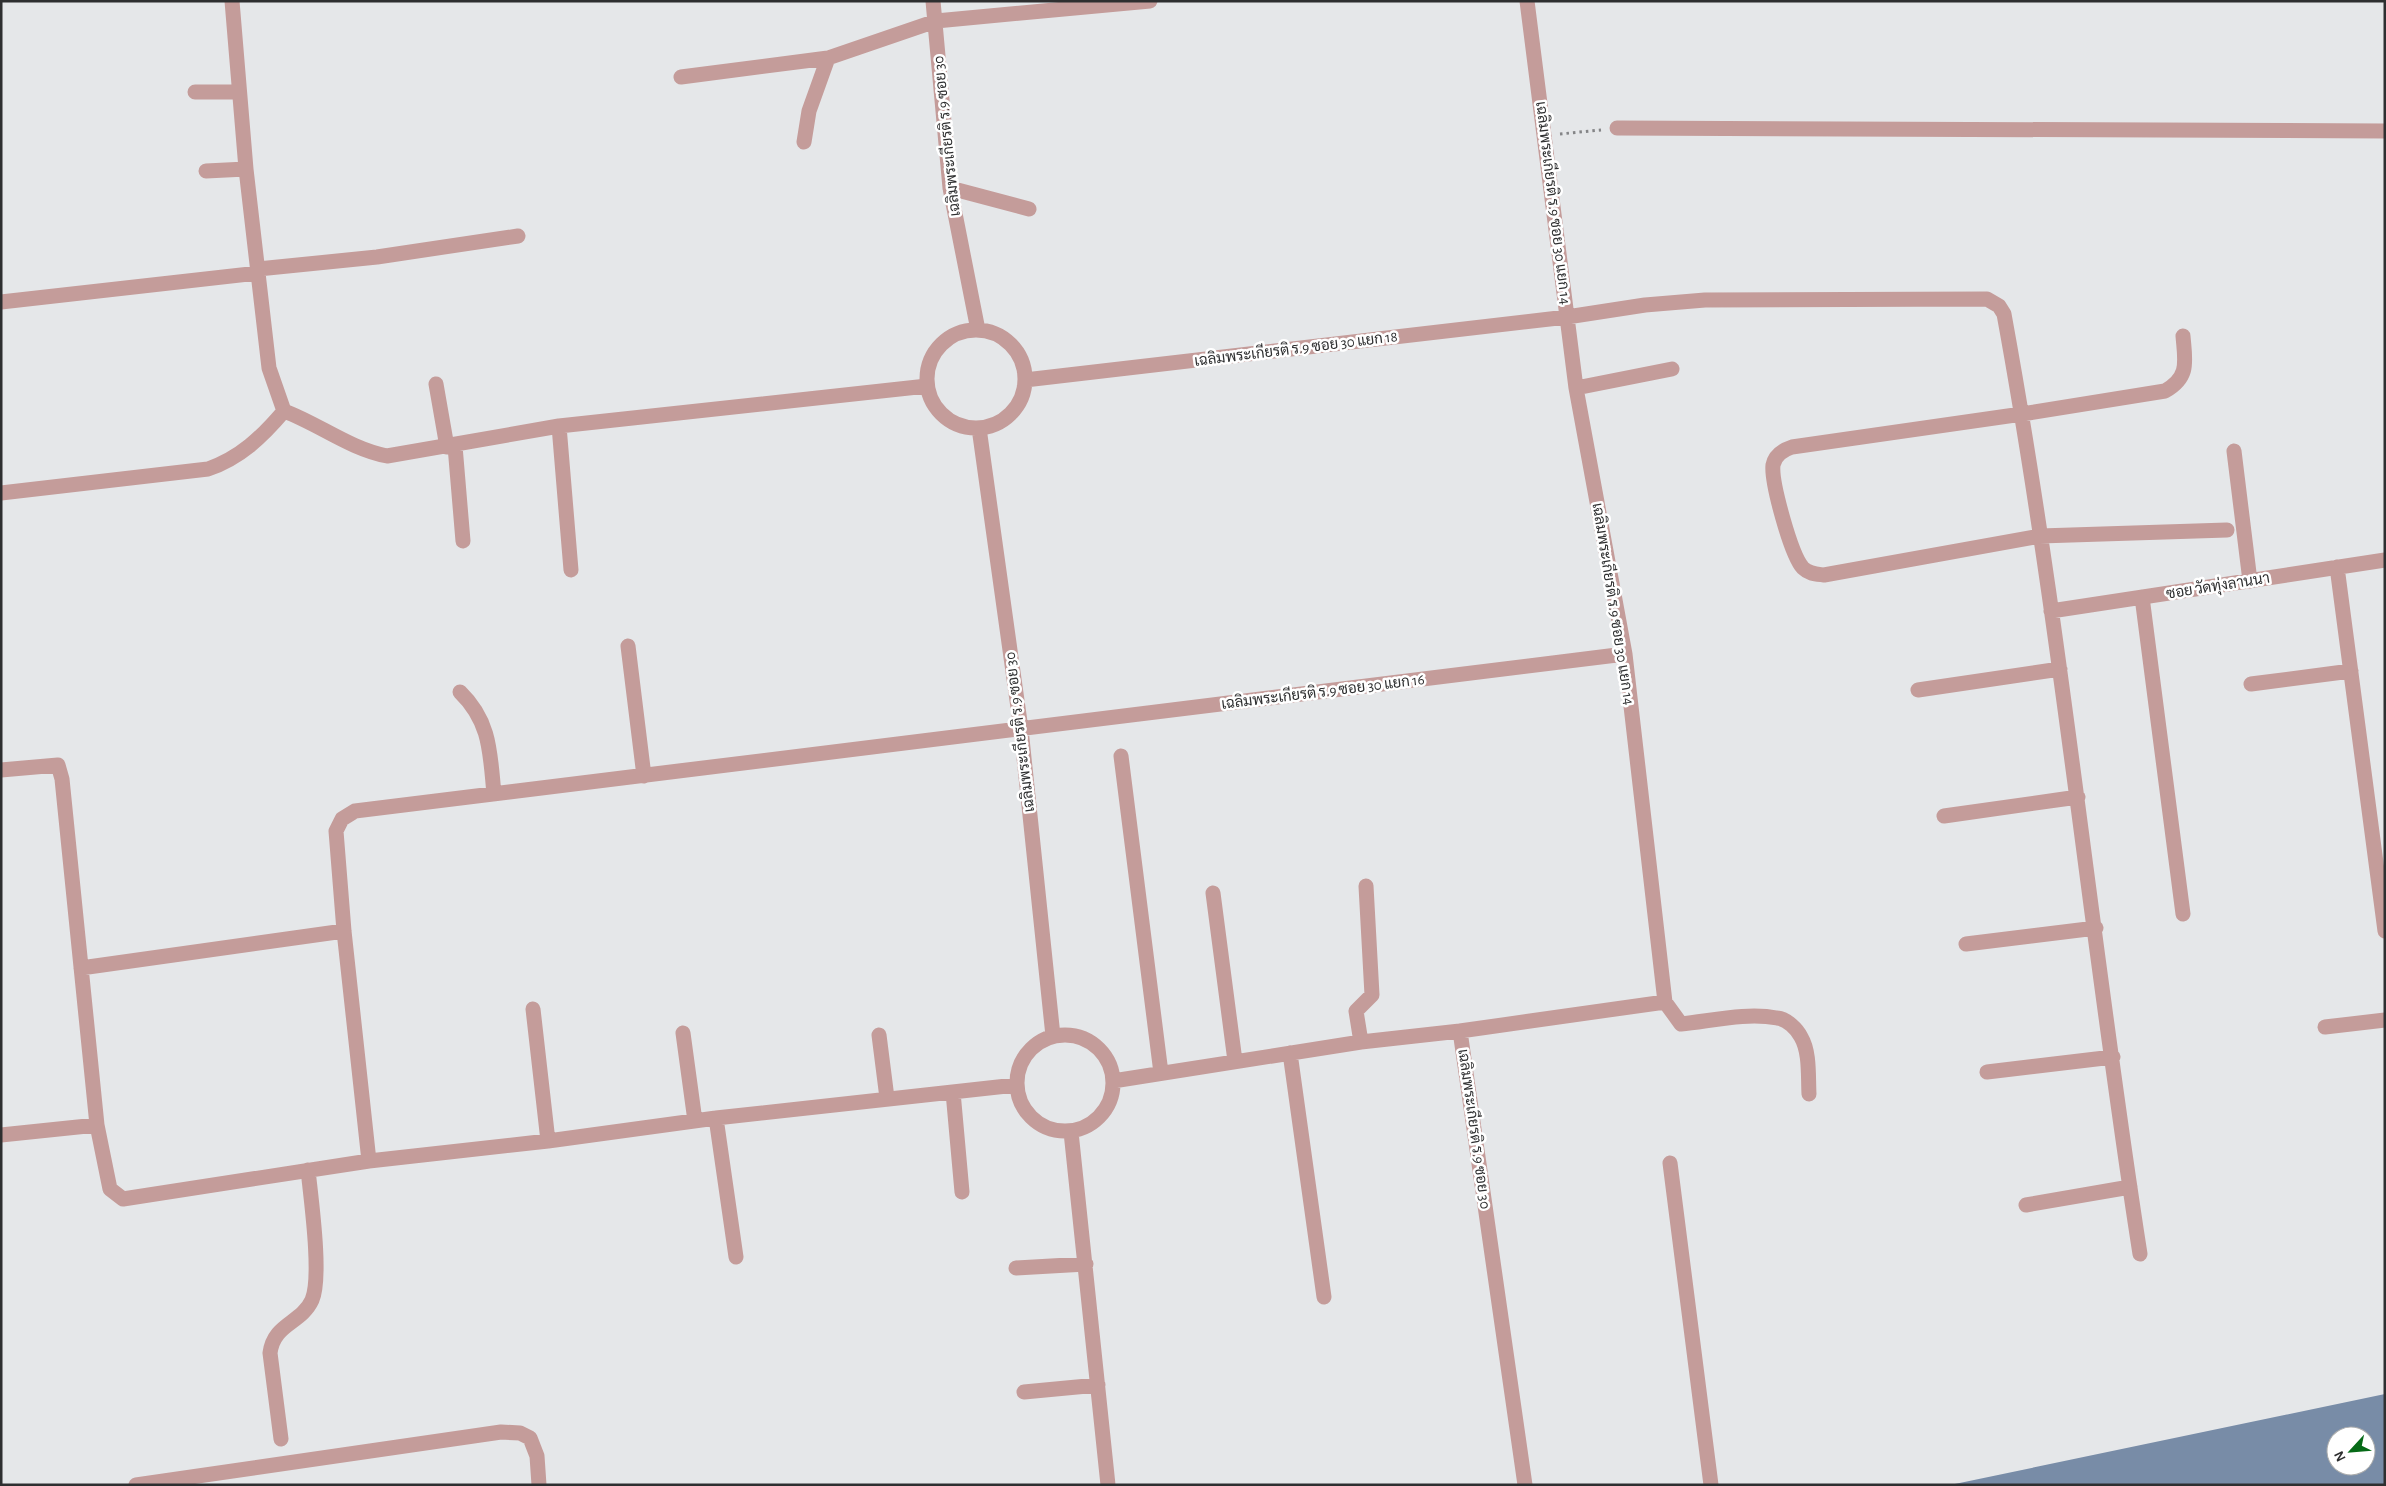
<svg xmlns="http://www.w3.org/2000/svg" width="2386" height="1486" font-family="'Alegreya Sans',Sarabun,sans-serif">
	<rect width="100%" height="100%" fill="#e5e7e9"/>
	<path fill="#788ca7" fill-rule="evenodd" d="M2385,1394V1485H1950ZM2336,1436H2366V1466H2336Z"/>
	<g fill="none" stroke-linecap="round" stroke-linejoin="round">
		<path stroke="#848587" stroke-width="3" stroke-dasharray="2.5 4" stroke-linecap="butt" d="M1560,134L1601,130"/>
		<path stroke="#c49c9a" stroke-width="15" d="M232,1L246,169L269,368L284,411
			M933,1L950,188L978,330
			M681,77L828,58L936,21L1150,1
			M195,92H239
			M1617,128L2385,131
			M804,142L809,111L828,58
			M206,171L246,169
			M950,188L1029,209
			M258,269L377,257L518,236
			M1,302L258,273
			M927 379a49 49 0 1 1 98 0a49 49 0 1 1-98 0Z
			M2183,336C2185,361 2190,377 2165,391L2022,414L1792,447C1783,450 1775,455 1773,465C1771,482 1791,555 1803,568C1809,574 1816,574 1824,575L2040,536L2227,530
			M1025,380L1567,317L1645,305L1705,300L1987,299L1999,306L2004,314C2061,626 2091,941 2140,1254
			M436,384L447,447
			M1576,388L1672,369
			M284,411C319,424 350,449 387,456L559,426L927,386
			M559,426L571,570
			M979,428L1021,729L1053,1036
			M455,446L463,541
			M2234,451L2250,581
			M1,493L208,469C240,458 262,437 284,411
			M2337,567L2385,931
			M2142,597L2183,914
			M2051,611L2385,560
			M628,646L644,776
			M2251,684L2351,671
			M1918,690L2060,669
			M460,692C491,722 490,754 494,794
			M1121,756L1161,1073
			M1,770L58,765L62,779L97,1125L110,1189L123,1199L369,1161L548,1141L716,1118L1016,1085
			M1944,816L2078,797
			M1213,893L1235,1061
			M1966,944L2096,928
			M81,968L344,931
			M1665,1002L1681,1024C1711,1021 1747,1012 1777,1018C1787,1019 1797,1029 1801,1037C1810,1052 1808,1076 1809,1094
			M533,1009L548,1141
			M2325,1027L2385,1020
			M1460,1031L1525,1485
			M683,1033L695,1121
			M1017 1083a48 48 0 1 1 96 0a48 48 0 1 1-96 0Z
			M879,1035L887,1098
			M1361,1042L1356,1011L1372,995L1366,886
			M1290,1053L1324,1297
			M1987,1072L2113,1057
			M1113,1081L1361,1042L1460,1031L1665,1002L1625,654L1576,388L1527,1
			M953,1092L962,1192
			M716,1118L736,1257
			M1071,1132L1108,1485
			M1,1135L97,1125
			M369,1161L344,931L336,831L342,819L355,811L1625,654
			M1670,1163L1711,1485
			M2026,1205L2130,1187
			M1016,1268L1086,1264
			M1024,1392L1098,1385
			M281,1439L270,1353C274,1323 301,1324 312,1300C322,1277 311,1199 308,1170
			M136,1485L501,1432L520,1433L530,1438L537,1456L539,1485"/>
	</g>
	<g text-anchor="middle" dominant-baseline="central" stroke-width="5" stroke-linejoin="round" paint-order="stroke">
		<g font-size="15" fill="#2e2f30" stroke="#fff">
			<text transform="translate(947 136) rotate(-96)">เฉลิมพระเกียรติ ร.9 ซอย 30</text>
			<text transform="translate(1553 203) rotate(83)">เฉลิมพระเกียรติ ร.9 ซอย 30 แยก 14</text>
			<text transform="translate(1296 349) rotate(-7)">เฉลิมพระเกียรติ ร.9 ซอย 30 แยก 18</text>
			<text transform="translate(2218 586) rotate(-9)">ซอย วัดทุ่งลานนา</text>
			<text transform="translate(1613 604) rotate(81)">เฉลิมพระเกียรติ ร.9 ซอย 30 แยก 14</text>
			<text transform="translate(1323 692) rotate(-7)">เฉลิมพระเกียรติ ร.9 ซอย 30 แยก 16</text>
			<text transform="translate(1020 732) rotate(-97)">เฉลิมพระเกียรติ ร.9 ซอย 30</text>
			<text transform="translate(1474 1129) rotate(82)">เฉลิมพระเกียรติ ร.9 ซอย 30</text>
		</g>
	</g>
	<rect width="2386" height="1486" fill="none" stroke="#2e2f30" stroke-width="5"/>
	<g transform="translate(2351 1451) rotate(244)"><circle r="24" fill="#ffffff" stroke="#abacac"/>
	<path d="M0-4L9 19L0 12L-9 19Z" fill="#066a17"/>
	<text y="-8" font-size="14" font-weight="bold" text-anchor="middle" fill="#2e2f30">N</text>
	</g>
</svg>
